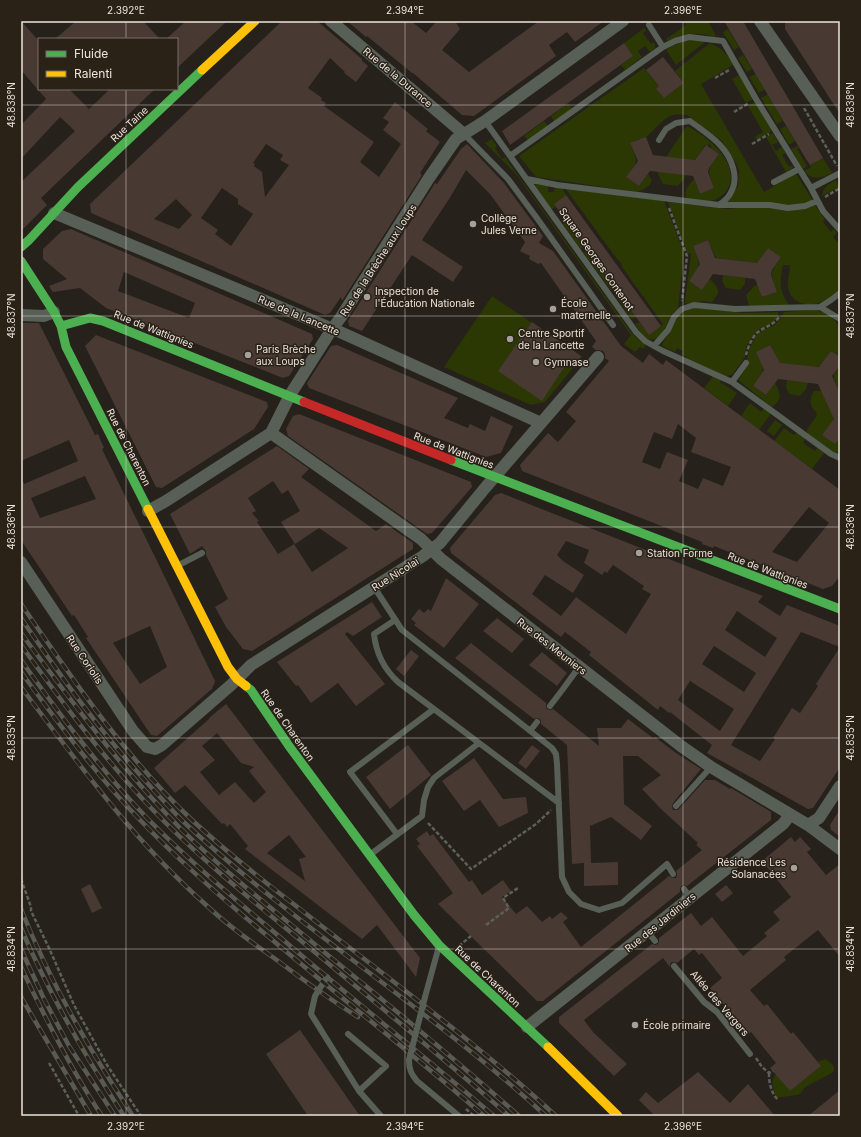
<svg xmlns="http://www.w3.org/2000/svg" width="861" height="1137" font-family="Inter,sans-serif">
	<rect width="100%" height="100%" fill="#26211b"/>
	<path fill="#2b3804" d="M683,21H708L716,36L714,37C698,31 682,34 668,41L666,39L686,25Z
		M644,28L646,31L643,33L651,44L654,42L655,45V48L650,52L645,46L638,51L642,57L625,70L621,65L633,56L624,43Z
		M728,29L739,47L734,50L723,32Z
		M692,40L705,42L676,65L666,50C674,45 682,41 692,40Z
		M710,43C721,47 728,55 733,65L701,84L764,192L793,175H797L813,201L795,206L726,203L738,186L739,170L736,163L722,141L687,115C664,111 660,127 646,137C641,140 635,141 630,143C638,163 639,160 626,177L639,186L648,174L652,180C650,187 644,189 637,192L536,177L519,156L644,68L656,83L661,80L663,83L656,89L664,98L684,83L675,71Z
		M743,55L752,69L747,72L738,58Z
		M756,74L765,89L759,93L749,77Z
		M739,75L753,99L746,103L732,79Z
		M768,94L783,121L777,124L761,98Z
		M755,102L772,131L757,140L755,137L763,132L748,106Z
		M568,103L572,109L554,121L551,116Z
		M544,121L548,126L528,140L524,136Z
		M687,126C707,136 743,165 727,190C723,196 717,200 709,201C702,201 694,200 687,199C682,191 689,185 694,179L700,194L714,188C707,168 707,171 719,154L711,148L712,147L709,144L707,146L705,145L696,159L692,160L666,157Z
		M786,126L795,141L789,145L780,129Z
		M773,133L778,142L772,145L776,151L782,147L785,153L782,155L789,167L792,165L793,168L786,172L766,137Z
		M492,139L497,146L495,148L502,159L505,157L631,332L640,341L646,345L643,349L640,347L635,352L624,344L631,335L516,174L485,143Z
		M798,146L799,148L797,149L807,166L803,169L791,149Z
		M823,158L832,173C822,178 812,181 804,171L811,167L810,165Z
		M658,171L686,174L684,179L678,186L663,184L658,174Z
		M836,180L839,187L822,196C823,187 828,184 836,180Z
		M536,183L548,186V192H554L555,187L562,188L566,195L554,204L556,207L552,209L535,186Z
		M565,188L664,201L684,253L678,309C676,311 673,313 671,315C667,323 659,348 645,337C642,334 638,328 635,324L639,322L649,334L663,324L622,267C622,263 620,261 617,259Z
		M668,202L728,209L745,207L815,205L820,213L825,219L823,222L831,232L834,229L837,233L833,237L837,242L840,239L839,290C828,304 797,313 789,291C786,283 790,273 790,265H783C780,282 778,291 790,306H749L746,295L754,286L758,285L762,297L777,292C770,272 769,275 781,257L768,248L758,262L755,263L717,258L715,256L708,240L693,246C701,266 701,263 689,281L702,290L709,279C713,281 719,288 718,293C717,296 714,299 712,302L702,301L686,304L685,302L691,254L687,253Z
		M566,221L584,246L581,249L563,224Z
		M588,251L614,287L611,290L584,253Z
		M723,275L745,278V284L740,290L726,288L722,281Z
		M618,292L636,317L632,319L614,294Z
		M492,296L581,356H583L545,402L531,405L444,367Z
		M696,308L745,313L778,312V315L776,319L771,324L756,331L746,347L745,357L732,375L726,376L686,359L687,357L682,355L683,351L677,348L675,352L662,346C663,341 667,337 670,332C678,317 679,312 696,308Z
		M813,310C844,314 840,334 840,357L831,351L821,365L818,367L781,364L778,361L770,345L756,352C765,372 766,368 753,386L766,395L775,382C780,393 783,399 772,407L738,380L749,364L746,361L748,357L749,349L756,336L763,330L774,326L780,319L784,312Z
		M840,366V393L834,379V374Z
		M713,376L721,380L720,382L737,393L728,406L704,388Z
		M787,380L808,382L806,389L800,396L789,394L786,387Z
		M814,391H822L833,416V421L822,435L840,438V454L832,451L808,434L807,430L817,415L816,412C809,406 809,398 814,391Z
		M750,403L761,412L764,408L771,414L759,430L741,416Z
		M775,420L782,425L774,436L767,431Z
		M784,428L794,435L797,432L805,438L803,443L815,451L817,448L824,453L812,469L774,441Z
		M825,1059C831,1063 838,1067 832,1073L805,1087L801,1093L797,1095L782,1097H777C773,1090 770,1081 776,1074L790,1091L821,1066L817,1062Z"/>
	<path fill="#493933" fill-rule="evenodd" d="M21,21L39,41V89H69L89,109L110,89H155L41,198L47,205L21,231V182L75,131L60,117L21,159V125L46,99L21,70Z
		M76,21H143L160,39H55Z
		M186,21H227L177,68V39H166Z
		M282,21H317L362,59V61L368,66L356,82L344,73L345,72L330,58L308,88L322,98L321,100L326,103L324,106L374,142L360,162L379,177L401,144L383,130L389,122L383,118L395,102L428,129L426,131L440,142L420,173L422,175L342,301L341,297L330,313L325,315L91,213L90,204ZM266,144L283,155L280,160L289,165L265,197L262,172L254,166L255,164L253,163ZM222,188L238,199V204L253,214L231,246L215,234L218,230L201,218ZM176,199L192,215L179,229L154,219Z
		M347,21H411L426,33L437,21H455L460,29L442,50L469,72L539,21H604L575,42L567,32L549,45L556,56L474,116L462,115L413,73H412L367,36L366,37Z
		M724,21H743L823,158L810,165L806,159Z
		M785,21H840V114L785,29Z
		M624,43L633,56L510,145L502,131Z
		M663,57L684,83L664,98L656,89L659,86L646,70Z
		M646,137L653,155L695,160L706,145L719,154L709,168L708,172L714,188L700,194L693,176L650,171L639,186L626,177L638,161L630,143Z
		M467,144L504,183L543,236L539,243L553,251L621,346L643,363L649,354L663,365L666,360L840,490V576L832,586L823,589L714,546L713,548L702,544V542L522,471L520,465L548,433L558,442L576,421L566,412L609,361L605,358V354L603,351L599,350H596L592,347L596,341L541,263L538,264L529,259L530,256L520,251L525,242L490,194L466,170L451,196L422,240L463,267L453,282L412,255L362,331L349,326L348,321L435,183L437,184L461,149ZM678,424L696,438L691,452L731,467L723,486L703,478L698,489L679,481L688,460L667,452L660,469L642,462L654,432L672,439ZM809,507L829,523L797,562L772,552Z
		M566,195L661,326L649,335L554,204Z
		M71,229L312,334L313,339L289,376L283,378L106,308L80,288L53,292L49,286L67,279L43,259V249L62,231ZM124,272L195,303L189,318L118,291Z
		M708,240L715,258L757,263L768,248L781,257L772,270L771,275L777,292L762,297L755,279L713,274L702,290L689,281L700,264L693,246Z
		M532,322L581,356L575,365L569,360L542,401L498,371Z
		M21,323H39L95,435L98,434L104,448L102,449L158,563L215,681L214,685L212,687L213,688L157,736L151,735L86,638L88,637L74,615L72,616L21,540V477L24,484L78,461L69,440L21,461ZM85,476L96,499L40,518L31,498ZM150,626L167,667L140,684L113,643Z
		M96,335L267,402L268,407L254,429L162,488L156,487L85,346Z
		M337,345L458,398L444,418L468,428L470,424L485,431L491,416L513,426L501,453L486,457L309,388L307,383L331,346Z
		M770,345L780,363L819,367L831,351L840,357V366L832,376L840,393V438L835,444L822,435L834,419L818,384L778,379L766,395L753,386L764,370L756,352Z
		M299,414L471,482L472,487L432,533L427,534L288,436L286,429L293,416Z
		M277,446L309,469L301,477L376,531L386,524L413,543V549L252,651L243,649L226,627L215,607L228,599L206,555V551L202,546L190,554L170,514ZM273,481L282,494L288,490L300,511L281,522L295,544L319,528L348,548L312,572L294,544L278,554L257,522L259,521L252,513L256,511L248,498Z
		M501,493L763,596L758,602L780,616L787,605L840,626V647L801,632L731,745L760,761L775,739L773,738L792,708L800,713L818,686L816,684L840,647V767L813,808L808,809L707,753L712,745L670,712L669,713L660,706L658,710L589,655L591,652L565,632L561,637L451,553L450,548L495,495ZM566,541L589,550L584,563L602,575L605,571L607,573L613,565L644,586L642,589L651,594L626,634L576,597L561,616L532,594L545,575L573,593L584,575L563,561L557,555ZM737,611L777,638L765,657L725,630ZM714,646L756,673L744,692L702,664ZM690,681L734,709L720,731L678,700Z
		M446,578L479,604L444,648L414,625L416,623L411,619L419,609L424,613L428,609L431,611Z
		M372,602L382,617L353,636L347,632L345,634L385,684L356,706L338,683L311,703L298,685L296,686L277,662Z
		M497,618L524,639L512,653L483,631Z
		M471,643L546,703V706L547,709L550,710L553,709L599,746L597,728H621L628,719L653,738L655,737L676,753L701,769L673,803L672,807L673,810H677L679,809L705,780H715L730,789L731,788L771,812V820L687,886L684,885L681,886L680,889V892L543,1001H537L438,904L453,893L417,846L420,844L416,839L427,831L430,836L433,834L469,882L472,880L482,895L503,880L511,891L502,897L516,914L527,906L542,922L550,916L552,919L561,912L568,918L563,922L581,947L669,876L673,878H676L677,874L676,871L702,850L696,845L698,843L661,809L642,789L661,775L638,756H623L624,804L652,826L641,840L611,817L590,826L591,863L618,862V885L584,886V863L572,864L567,745L541,724V721L540,719L537,718L534,719L455,658Z
		M411,650L419,656L404,676L396,669Z
		M542,652L567,673L557,686L529,665Z
		M226,704L420,958L416,977L377,925L362,939L245,849L248,846L230,824L227,827L224,823L222,824L185,785L175,793L154,768L209,719V718ZM217,733L241,763L254,767L249,771L266,792L254,803L235,782L219,795L200,772L215,760L202,746ZM289,835L306,857L299,859L305,881L267,853Z
		M408,745L431,775L390,809L366,777Z
		M532,745L540,751L526,769L518,763Z
		M474,758L503,799L526,797L528,813L499,827L480,800L464,811L442,781Z
		M840,809V837L831,830L830,825Z
		M791,837L795,842L800,837L811,849L807,852L826,875L840,864V957L818,930L784,957L786,960L750,990L764,1006L767,1004L791,1034L793,1032L821,1066L790,1091L770,1068L776,1063L751,1032L748,1034L710,988L722,978L702,953L699,955L694,949L677,963L674,962H671L670,965V967L663,958L584,1020L593,1032L627,1064L614,1076L559,1023V1017L652,944L655,945L658,944L659,941V938L691,913L701,926L712,917L743,956L767,936L764,933L780,920L773,912L791,897L762,861Z
		M90,884L102,908L92,913L81,889Z
		M726,885L733,893L722,902L715,894Z
		M300,1030L360,1116H308L266,1054Z
		M698,1072L730,1103L748,1084L775,1116H655L639,1100L646,1092L658,1103Z
		M840,1090V1116H808Z"/>
	<g fill="none" stroke-linecap="round" stroke-linejoin="round">
		<path stroke="#5d605a" stroke-width="2.5" stroke-dasharray="4 2" stroke-linecap="butt" d="M715,78L729,70
			M804,108L837,166
			M734,112L749,103
			M752,144L769,134
			M825,197L840,188
			M669,208L687,256L682,301
			M746,355C748,347 752,337 758,332C766,326 774,325 779,317
			M428,823L471,869L536,824L551,810
			M21,879L31,907V911L49,948L74,1005L107,1065L141,1116
			M486,925L509,908L503,898L518,888
			M459,946L471,936
			M756,1058L762,1067L769,1073L773,1071
			M49,1063L79,1116
			M769,1073C769,1084 771,1092 778,1100
			M466,1109L474,1116"/>
		<path stroke="#575f56" stroke-width="6" d="M649,25L663,47
			M485,121L636,332L645,341L663,351L732,382L746,363
			M464,134L508,179L539,221L613,325
			M659,140L666,129L676,123L690,121C699,128 712,136 720,145C732,158 740,178 730,194C728,198 723,202 719,205
			M510,156L663,47L675,41L689,37L723,41L756,99L811,188L840,173
			M527,179L557,185L719,205H770L788,208L805,206L817,201
			M774,182L799,169
			M811,188L823,211L840,230
			M820,307L831,300L840,293
			M654,346L668,330L674,317L682,309L694,305L735,309L820,307L840,319
			M732,382L831,454L840,458
			M177,566L202,553
			M374,587L402,630L552,748L556,754L557,764L562,877L569,892L581,904L599,910L622,903L667,864L673,874
			M395,620L374,634C376,653 384,669 398,682L559,803
			M550,706L563,689L579,667
			M530,731L537,722
			M676,806L711,767
			M397,834L350,772L434,709
			M371,854L422,816L424,800L428,787L434,778L479,743
			M684,889L690,897
			M648,932L655,941
			M674,966L704,1002L717,1012L750,1054
			M327,977L315,996L311,1014L359,1091L381,1116
			M425,997L439,946
			M348,1034L386,1066L359,1091
			M409,1060C409,1069 411,1074 417,1081L459,1116"/>
		<path stroke="#575f56" stroke-width="12" d="M331,21L464,134
			M760,21L840,136
			M54,213L340,332L541,423
			M21,315L44,316L54,312
			M271,433L421,539L441,559L681,746L711,767L808,825L840,849
			M148,511L166,501L271,433L290,395L332,329L341,317L429,178L456,139L485,121L623,21
			M21,562L133,731L147,747L155,749L162,745L231,685L251,665L423,556L440,543L485,488L598,357
			M808,825L819,818L840,786
			M527,1027L783,824L790,815"/>
		<path stroke="#4caf50" stroke-width="9" d="M21,247L29,240L78,187L202,70
			M21,261L54,312L61,326L66,347L148,509
			M61,326L90,318L103,321L304,402
			M451,460L840,609
			M246,686L251,690L289,746L414,915L439,945L548,1047"/>
		<path stroke="#ffc107" stroke-width="9" d="M202,70L255,21
			M148,509L228,667L237,679L246,686
			M548,1047L618,1116"/>
		<path stroke="#c62828" stroke-width="9" d="M304,402L451,460"/>
		<defs>
			<path id="rail" d="M21,604C73,680 125,757 193,821C227,852 263,881 300,909C386,977 476,1042 556,1116
				M21,618C61,677 102,734 150,786C163,800 175,814 188,826C301,930 433,1012 546,1116
				M21,633C71,701 121,768 180,828C227,874 279,914 329,956C393,1008 457,1061 519,1116
				M21,645C62,702 104,759 153,810C200,859 253,901 305,944C373,1001 442,1057 509,1116
				M21,660C60,715 100,769 147,818C191,863 240,903 288,944C356,1002 426,1058 494,1116
				M21,672C59,724 96,775 141,821C181,863 225,901 270,938C341,998 414,1055 484,1116
				M21,687C78,763 133,840 205,904C226,924 250,941 274,958C302,979 329,999 358,1017
				M21,909C51,984 89,1049 133,1116
				M21,928C49,994 85,1056 124,1116
				M21,949L44,999L69,1046L115,1116
				M21,967C45,1018 70,1068 102,1116
				M21,997L91,1116"/>
		</defs>
		<use href="#rail" stroke="#595a54" stroke-width="4.5"/>
		<use href="#rail" stroke="#2a2117" stroke-width="3" stroke-dasharray="9" stroke-linecap="butt"/>
		<path stroke="#575f56" stroke-width="6" d="M409,1060L425,997"/>
	</g>
	<path fill="none" stroke="#ebe5de" stroke-width="1" stroke-opacity="0.45" d="M126,21V39M405,21V1116M683,21V1116M126,89V1116M21,105H840M21,316H840M21,527H840M21,738H840M21,949H840"/>
	<g fill="#a6a09a" stroke="#2a2117" stroke-width="1.5">
		<circle cx="473" cy="224" r="4"/>
		<circle cx="367" cy="297" r="4"/>
		<circle cx="553" cy="309" r="4"/>
		<circle cx="510" cy="339" r="4"/>
		<circle cx="248" cy="355" r="4"/>
		<circle cx="536" cy="362" r="4"/>
		<circle cx="639" cy="553" r="4"/>
		<circle cx="794" cy="868" r="4"/>
		<circle cx="635" cy="1025" r="4"/>
	</g>
	<g text-anchor="middle" dominant-baseline="central" stroke-width="3" stroke-linejoin="round" paint-order="stroke">
		<g font-size="10" fill="#ebe5de" stroke="#2a2117">
			<text transform="translate(398 77) rotate(40)">Rue de la Durance</text>
			<text transform="translate(129 124) rotate(-43)">Rue Taine</text>
			<text transform="translate(597 259) rotate(55)">Square Georges Contenot</text>
			<text transform="translate(378 260) rotate(-57)">Rue de la Brèche aux Loups</text>
			<text transform="translate(299 315) rotate(23)">Rue de la Lancette</text>
			<text transform="translate(154 329) rotate(22)">Rue de Wattignies</text>
			<text transform="translate(129 447) rotate(63)">Rue de Charenton</text>
			<text transform="translate(454 450) rotate(21)">Rue de Wattignies</text>
			<text transform="translate(768 570) rotate(21)">Rue de Wattignies</text>
			<text transform="translate(395 574) rotate(-32)">Rue Nicolaï</text>
			<text transform="translate(552 646) rotate(38)">Rue des Meuniers</text>
			<text transform="translate(85 659) rotate(56)">Rue Coriolis</text>
			<text transform="translate(288 725) rotate(55)">Rue de Charenton</text>
			<text transform="translate(660 922) rotate(-39)">Rue des Jardiniers</text>
			<text transform="translate(488 976) rotate(43)">Rue de Charenton</text>
			<text transform="translate(720 1003) rotate(49)">Allée des Vergers</text>
		</g>
		<g font-size="10" fill="#ebe5de" stroke="#2a2117" text-anchor="start">
			<text x="481" y="218">Collège<tspan x="481" dy="12">Jules Verne</tspan></text>
			<text x="375" y="291">Inspection de<tspan x="375" dy="12">l'Éducation Nationale</tspan></text>
			<text x="561" y="303">École<tspan x="561" dy="12">maternelle</tspan></text>
			<text x="518" y="333">Centre Sportif<tspan x="518" dy="12">de la Lancette</tspan></text>
			<text x="256" y="349">Paris Brèche<tspan x="256" dy="12">aux Loups</tspan></text>
			<text x="544" y="362">Gymnase</text>
			<text x="647" y="553">Station Forme</text>
			<text x="786" y="862" text-anchor="end">Résidence Les<tspan x="786" dy="12">Solanacées</tspan></text>
			<text x="643" y="1025">École primaire</text>
		</g>
	</g>
	<rect width="861" height="1137" fill="none" stroke="#2a2117" stroke-width="44"/>
	<rect x="38" y="38" width="140" height="52" fill="#2a2117" stroke="#776f67"/>
	<rect x="46" y="51" width="20" height="6" fill="#4caf50" stroke="#776f67"/>
	<text x="74" y="58" font-size="12" fill="#ebe5de">Fluide</text>
	<rect x="46" y="71" width="20" height="6" fill="#ffc107" stroke="#776f67"/>
	<text x="74" y="78" font-size="12" fill="#ebe5de">Ralenti</text>
	<rect x="22" y="22" width="817" height="1093" fill="none" stroke="#ebe5de" stroke-width="1.5"/>
	<g font-size="10" text-anchor="middle" fill="#ebe5de">
		<text x="126" y="14">2.392°E</text>
		<text x="405" y="14">2.394°E</text>
		<text x="683" y="14">2.396°E</text>
		<text transform="translate(11 105) rotate(-90)" y="4">48.838°N</text>
		<text transform="translate(850 105) rotate(-90)" y="4">48.838°N</text>
		<text transform="translate(11 316) rotate(-90)" y="4">48.837°N</text>
		<text transform="translate(850 316) rotate(-90)" y="4">48.837°N</text>
		<text transform="translate(11 527) rotate(-90)" y="4">48.836°N</text>
		<text transform="translate(850 527) rotate(-90)" y="4">48.836°N</text>
		<text transform="translate(11 738) rotate(-90)" y="4">48.835°N</text>
		<text transform="translate(850 738) rotate(-90)" y="4">48.835°N</text>
		<text transform="translate(11 949) rotate(-90)" y="4">48.834°N</text>
		<text transform="translate(850 949) rotate(-90)" y="4">48.834°N</text>
		<text x="126" y="1130">2.392°E</text>
		<text x="405" y="1130">2.394°E</text>
		<text x="683" y="1130">2.396°E</text>
	</g>
</svg>
